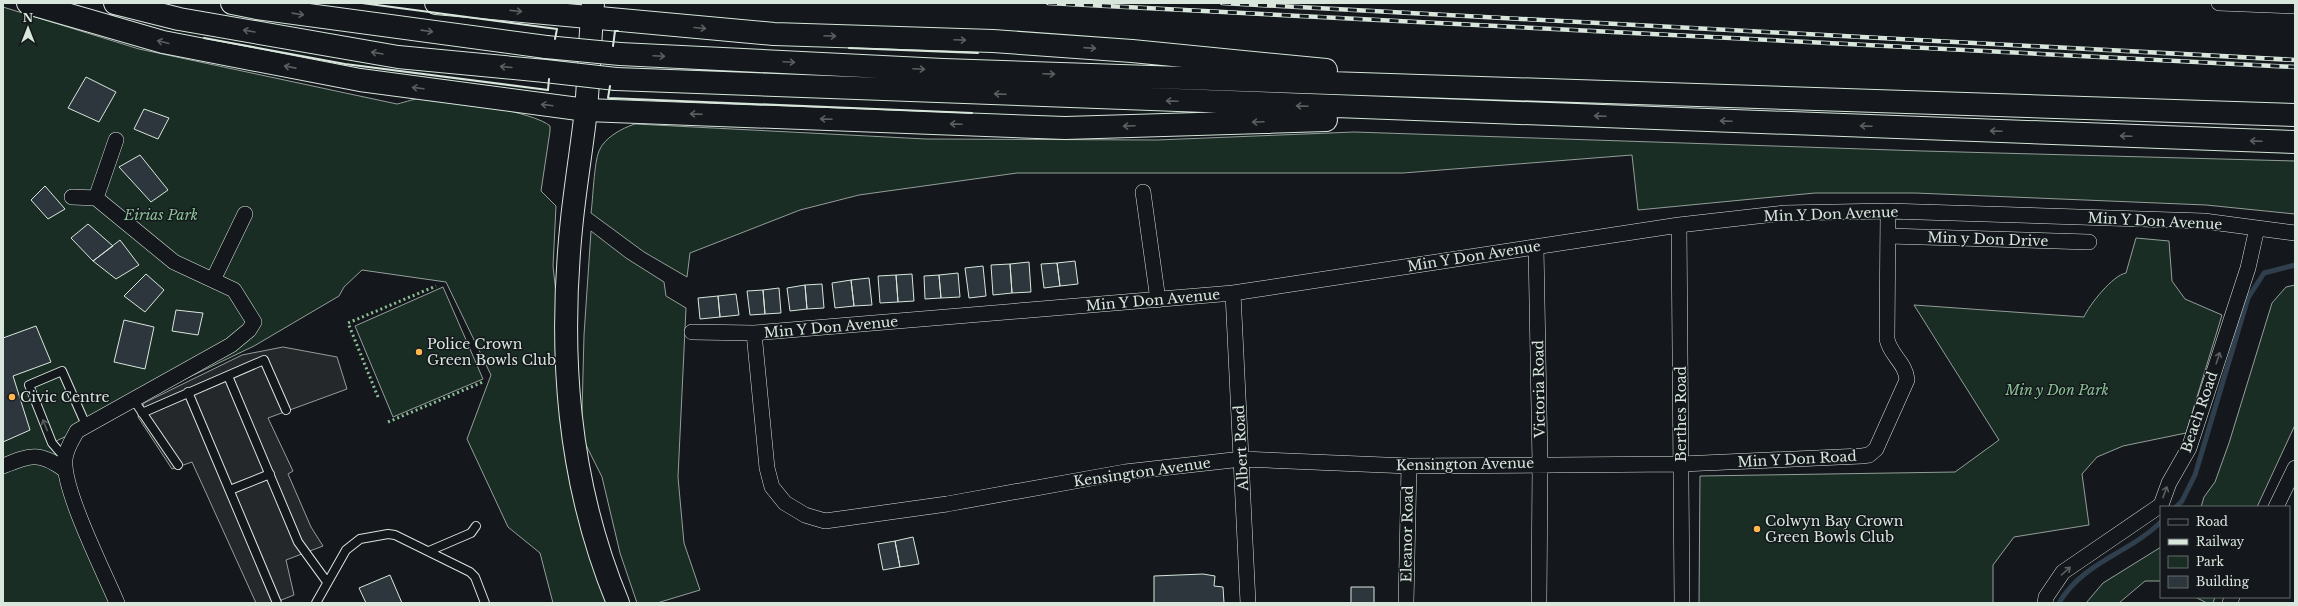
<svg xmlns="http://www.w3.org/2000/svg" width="2298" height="606" font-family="'Libre Baskerville',serif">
	<rect width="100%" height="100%" fill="#14181c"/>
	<path fill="#1a2d24" stroke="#939e99" d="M3,7L139,49L397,104C406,102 416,98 424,98C447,98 535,112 550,126V131L541,191L556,206L553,266L564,367L610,603H553L540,553L508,527L467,439L491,375L446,282L362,270L344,287L339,296L254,346L52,443L66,483L117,603H3Z
		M635,124L926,139L1157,140L1354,132L1923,151L2295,161V214L2206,205L1915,193H1815L1638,210L1632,155L1403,173H1017L859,195L800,210L690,253L687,277L644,252L591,213C593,199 594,163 599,151C604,138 622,128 635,124Z
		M591,231L626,258L664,282L666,296L686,308L678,477L684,543L700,590L657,603H637L620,553L602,477L584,441L582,413L584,335Z
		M2136,238L2169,241L2172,281L2185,299L2222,315L2186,433L2123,446L2097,457L2082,474L2089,525L2014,537L1993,565V603H1699L1700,476L1955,472L1999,440L1914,305L2084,317C2089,305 2113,275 2126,273Z
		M2295,285V425L2257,507H2201L2204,497L2215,482L2229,443L2272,303L2286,287Z
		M443,287L483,379L393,417L355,326Z
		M2161,547V581H2145L2119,603H2086L2103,583Z
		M2195,597H2215L2213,603H2207Z"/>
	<path fill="#24282b" stroke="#939e99" d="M283,347L337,357L347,389L268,418L293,471L288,474L311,527L323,546L286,560L294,595L274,603H256L192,462L172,469L138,417L144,403L242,355Z"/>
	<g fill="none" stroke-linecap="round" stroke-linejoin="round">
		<path stroke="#2f3f4d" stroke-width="5" d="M2176,507L2182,501L2195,475L2248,298L2264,273L2295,265
			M2059,603C2083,562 2128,554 2161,522"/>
	</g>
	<path fill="#2c363c" stroke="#d8e6dc" d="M86,77L116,92L99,122L68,108Z
		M144,109L169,118L158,139L134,129Z
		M140,155L168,190L151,202L119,167Z
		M45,186L65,209L48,219L31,200Z
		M88,224L113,246L93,261L71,238Z
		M120,240L139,265L116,279L93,261Z
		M1075,261L1078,284L1060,286L1057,263Z
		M1029,262L1031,292L1012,293L1010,264Z
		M1057,263L1060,286L1044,288L1041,264Z
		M1010,264L1012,293L993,295L991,265Z
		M983,266L986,296L969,298L965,268Z
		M958,273L960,297L941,298L939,275Z
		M146,274L164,290L145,312L124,296Z
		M912,274L914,301L898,302L896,275Z
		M896,275L898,302L880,303L878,276Z
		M939,275L941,298L925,299L924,276Z
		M869,278L872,305L854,306L851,280Z
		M851,280L854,306L835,308L832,283Z
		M822,284L824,308L807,309L805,285Z
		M805,285L807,309L790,311L787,288Z
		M779,288L781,313L765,314L763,290Z
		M763,290L765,314L750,315L747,291Z
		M736,294L739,315L720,317L718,296Z
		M718,296L720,317L700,319L698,298Z
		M176,310L203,313L198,335L172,331Z
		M124,320L154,327L145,369L114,362Z
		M36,326L51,362L13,376L30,430L3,442V338Z
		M913,537L919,564L900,567L895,541Z
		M895,541L900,567L883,570L878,544Z
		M1203,574L1215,576L1214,586L1223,587L1224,603H1154V576Z
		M390,575L402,603H366L359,588Z
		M1351,587H1374V603H1351Z"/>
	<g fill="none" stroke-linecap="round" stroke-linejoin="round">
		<defs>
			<path id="lane" d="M228,376L298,542L327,582
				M188,392L277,603
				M133,399L178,465
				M142,413L264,360L286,410
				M65,458L52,443L29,385L62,371L86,425
				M230,490L270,474
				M429,551L471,533L476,526
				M316,603L346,550L360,539L388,534L395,535L470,572L475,577L485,603"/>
			<path id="street" d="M2219,3L2295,6
				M1143,192L1158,300
				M72,197L96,198L174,262L234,290L254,322L249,330L231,345L77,431C72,440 66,449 65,459C62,489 104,572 117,603
				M96,198L116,140
				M1679,225L1682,603
				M1888,236L2089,242
				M1536,247L1540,464L1539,603
				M213,280L245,214
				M1233,293L1248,603
				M692,332L754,333L1233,293L1679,225L1784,213L1888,211L2204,221L2295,233
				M754,333L767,468L772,487L785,503L805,515L825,521L947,504L1125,472L1242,459L1409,466L1681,464L1862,456L1869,455L1876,449L1907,380C1906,363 1890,355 1887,339L1888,211
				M3,466C30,455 39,451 65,470
				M2276,507L2295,468
				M1406,603L1409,466
				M2045,603L2046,597L2063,572L2161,505L2169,483L2189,448L2248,268L2257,228
				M2230,603L2232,597"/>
			<path id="secondary" d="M593,3C590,39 589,74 586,110C582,146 576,182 572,219C558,351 567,480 618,603"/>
			<path id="highway" d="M28,3L163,42L360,80L586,110L1065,128L1326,120
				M115,3L179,19L398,57L545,71
				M232,3L257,8L546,47
				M436,3L774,34L993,41L1132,51L1326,70
				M620,54L943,70L2295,115
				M616,79L2295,142"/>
		</defs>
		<use href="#lane" stroke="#d8e6dc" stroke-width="10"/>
		<use href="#street" stroke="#d8e6dc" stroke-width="16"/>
		<use href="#secondary" stroke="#d8e6dc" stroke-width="24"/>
		<use href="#highway" stroke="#d8e6dc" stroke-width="24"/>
		<use href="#lane" stroke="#14181c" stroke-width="8"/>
		<use href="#street" stroke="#14181c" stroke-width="15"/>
		<use href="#secondary" stroke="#14181c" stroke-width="22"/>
		<use href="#highway" stroke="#14181c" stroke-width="22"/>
		<defs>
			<path id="rail" d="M1048,3L2295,67
				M1222,3L2295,60"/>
		</defs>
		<use href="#rail" stroke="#d8e6dc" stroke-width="4.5"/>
		<use href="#rail" stroke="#14181c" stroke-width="3" stroke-dasharray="9" stroke-linecap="butt"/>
		<defs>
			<path id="highway-bridge" d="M546,47L620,54
				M545,71L616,79"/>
		</defs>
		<use href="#highway-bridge" stroke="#d8e6dc" stroke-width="24" stroke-linecap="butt"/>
		<use href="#highway-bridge" stroke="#14181c" stroke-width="22"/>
		<path stroke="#8ac095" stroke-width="3" stroke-dasharray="2 3" stroke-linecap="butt" d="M378,397L348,323L436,286
			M388,422L483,382"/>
		<path stroke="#d8e6dc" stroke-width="2" d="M362,3L557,29L555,39
			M204,38L345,64L548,90L549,79
			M613,46L615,31H618
			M849,48L978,53
			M610,86L608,98L972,113"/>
	</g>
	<defs><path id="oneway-shaft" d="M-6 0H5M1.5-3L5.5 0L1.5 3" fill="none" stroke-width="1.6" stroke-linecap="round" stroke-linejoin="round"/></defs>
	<g stroke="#59605f">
		<use href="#oneway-shaft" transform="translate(516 11) rotate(6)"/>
		<use href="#oneway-shaft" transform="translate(298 14) rotate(8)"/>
		<use href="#oneway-shaft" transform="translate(700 28) rotate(5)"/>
		<use href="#oneway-shaft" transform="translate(249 31) rotate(-170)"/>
		<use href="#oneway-shaft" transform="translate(427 31) rotate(8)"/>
		<use href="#oneway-shaft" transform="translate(830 36) rotate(2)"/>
		<use href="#oneway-shaft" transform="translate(960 40) rotate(2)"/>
		<use href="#oneway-shaft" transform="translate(163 42) rotate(-166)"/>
		<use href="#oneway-shaft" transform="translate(1090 48) rotate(4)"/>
		<use href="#oneway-shaft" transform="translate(377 53) rotate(-170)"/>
		<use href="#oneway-shaft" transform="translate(659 56) rotate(3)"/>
		<use href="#oneway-shaft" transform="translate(789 62) rotate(3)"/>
		<use href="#oneway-shaft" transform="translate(290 67) rotate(-169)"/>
		<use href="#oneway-shaft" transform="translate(506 67) rotate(-175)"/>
		<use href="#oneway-shaft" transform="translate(919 69) rotate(3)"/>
		<use href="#oneway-shaft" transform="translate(1049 74) rotate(2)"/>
		<use href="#oneway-shaft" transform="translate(418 88) rotate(-173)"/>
		<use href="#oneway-shaft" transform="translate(1000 94) rotate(-178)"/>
		<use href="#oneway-shaft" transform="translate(1172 101) rotate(-178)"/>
		<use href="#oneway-shaft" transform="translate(547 105) rotate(-173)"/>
		<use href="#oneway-shaft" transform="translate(1302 106) rotate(-178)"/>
		<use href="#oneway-shaft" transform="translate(696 114) rotate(-178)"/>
		<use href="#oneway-shaft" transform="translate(1600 116) rotate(-178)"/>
		<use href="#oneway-shaft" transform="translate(826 119) rotate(-178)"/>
		<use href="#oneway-shaft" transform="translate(1726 121) rotate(-178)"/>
		<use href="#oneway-shaft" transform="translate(1258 122) rotate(178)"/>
		<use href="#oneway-shaft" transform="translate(956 124) rotate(-178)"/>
		<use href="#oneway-shaft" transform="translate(1129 126) rotate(178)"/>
		<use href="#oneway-shaft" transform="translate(1866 126) rotate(-178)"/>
		<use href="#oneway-shaft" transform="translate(1996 131) rotate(-178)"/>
		<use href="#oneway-shaft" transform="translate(2126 136) rotate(-178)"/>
		<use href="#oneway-shaft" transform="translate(2256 141) rotate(-178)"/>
		<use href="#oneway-shaft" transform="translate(2218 358) rotate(-72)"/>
		<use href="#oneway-shaft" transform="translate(45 425) rotate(-112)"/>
		<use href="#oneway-shaft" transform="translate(2165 492) rotate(-70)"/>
		<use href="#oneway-shaft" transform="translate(2066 571) rotate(-41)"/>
	</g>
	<g fill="#ffb74d" stroke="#14181c" stroke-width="1.5">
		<circle cx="419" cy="352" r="4"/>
		<circle cx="12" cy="397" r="4"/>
		<circle cx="1757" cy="529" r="4"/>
	</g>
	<g text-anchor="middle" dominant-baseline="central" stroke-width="3" stroke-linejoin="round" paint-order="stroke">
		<g font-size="14" fill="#d8e6dc" stroke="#14181c">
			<text transform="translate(1831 214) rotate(-2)">Min Y Don Avenue</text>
			<text transform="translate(2155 221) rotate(3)">Min Y Don Avenue</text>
			<text transform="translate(1988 239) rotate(2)">Min y Don Drive</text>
			<text transform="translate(1474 256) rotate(-9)">Min Y Don Avenue</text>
			<text transform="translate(1153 300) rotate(-5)">Min Y Don Avenue</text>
			<text transform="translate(831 327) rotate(-5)">Min Y Don Avenue</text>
			<text transform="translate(1539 389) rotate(-91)">Victoria Road</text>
			<text transform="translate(2199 412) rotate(-71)">Beach Road</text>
			<text transform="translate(1681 414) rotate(-90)">Berthes Road</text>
			<text transform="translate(1241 448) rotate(-93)">Albert Road</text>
			<text transform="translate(1797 459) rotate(-3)">Min Y Don Road</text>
			<text transform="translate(1465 464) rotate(-1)">Kensington Avenue</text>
			<text transform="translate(1142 472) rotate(-8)">Kensington Avenue</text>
			<text transform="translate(1407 534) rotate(-89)">Eleanor Road</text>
		</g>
		<g font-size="14" font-style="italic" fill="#8ac095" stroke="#14181c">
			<text x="161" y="215">Eirias Park</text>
			<text x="2057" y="390">Min y Don Park</text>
		</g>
		<g font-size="14" fill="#d8e6dc" stroke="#14181c" text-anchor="start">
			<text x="427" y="344">Police Crown<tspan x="427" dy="16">Green Bowls Club</tspan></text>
			<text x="20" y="397">Civic Centre</text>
			<text x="1765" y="521">Colwyn Bay Crown<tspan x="1765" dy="16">Green Bowls Club</tspan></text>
		</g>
	</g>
	<rect width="2298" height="606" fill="none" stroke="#d8e6dc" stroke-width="8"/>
	<rect x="2160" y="506" width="130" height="92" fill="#14181c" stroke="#626a69"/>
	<rect x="2168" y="519" width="20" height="6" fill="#14181c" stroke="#626a69"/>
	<text x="2196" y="526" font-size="12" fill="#d8e6dc">Road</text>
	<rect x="2168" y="539" width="20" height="6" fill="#d8e6dc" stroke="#626a69"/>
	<text x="2196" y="546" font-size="12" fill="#d8e6dc">Railway</text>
	<rect x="2168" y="556" width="20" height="12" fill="#1a2d24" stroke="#626a69"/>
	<text x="2196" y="566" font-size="12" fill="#d8e6dc">Park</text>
	<rect x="2168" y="576" width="20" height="12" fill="#2c363c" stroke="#626a69"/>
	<text x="2196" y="586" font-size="12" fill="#d8e6dc">Building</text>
	<g transform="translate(28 28)" stroke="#14181c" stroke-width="3" paint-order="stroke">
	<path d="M0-3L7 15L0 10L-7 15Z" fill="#d8e6dc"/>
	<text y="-6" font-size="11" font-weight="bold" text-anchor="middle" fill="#d8e6dc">N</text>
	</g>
</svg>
